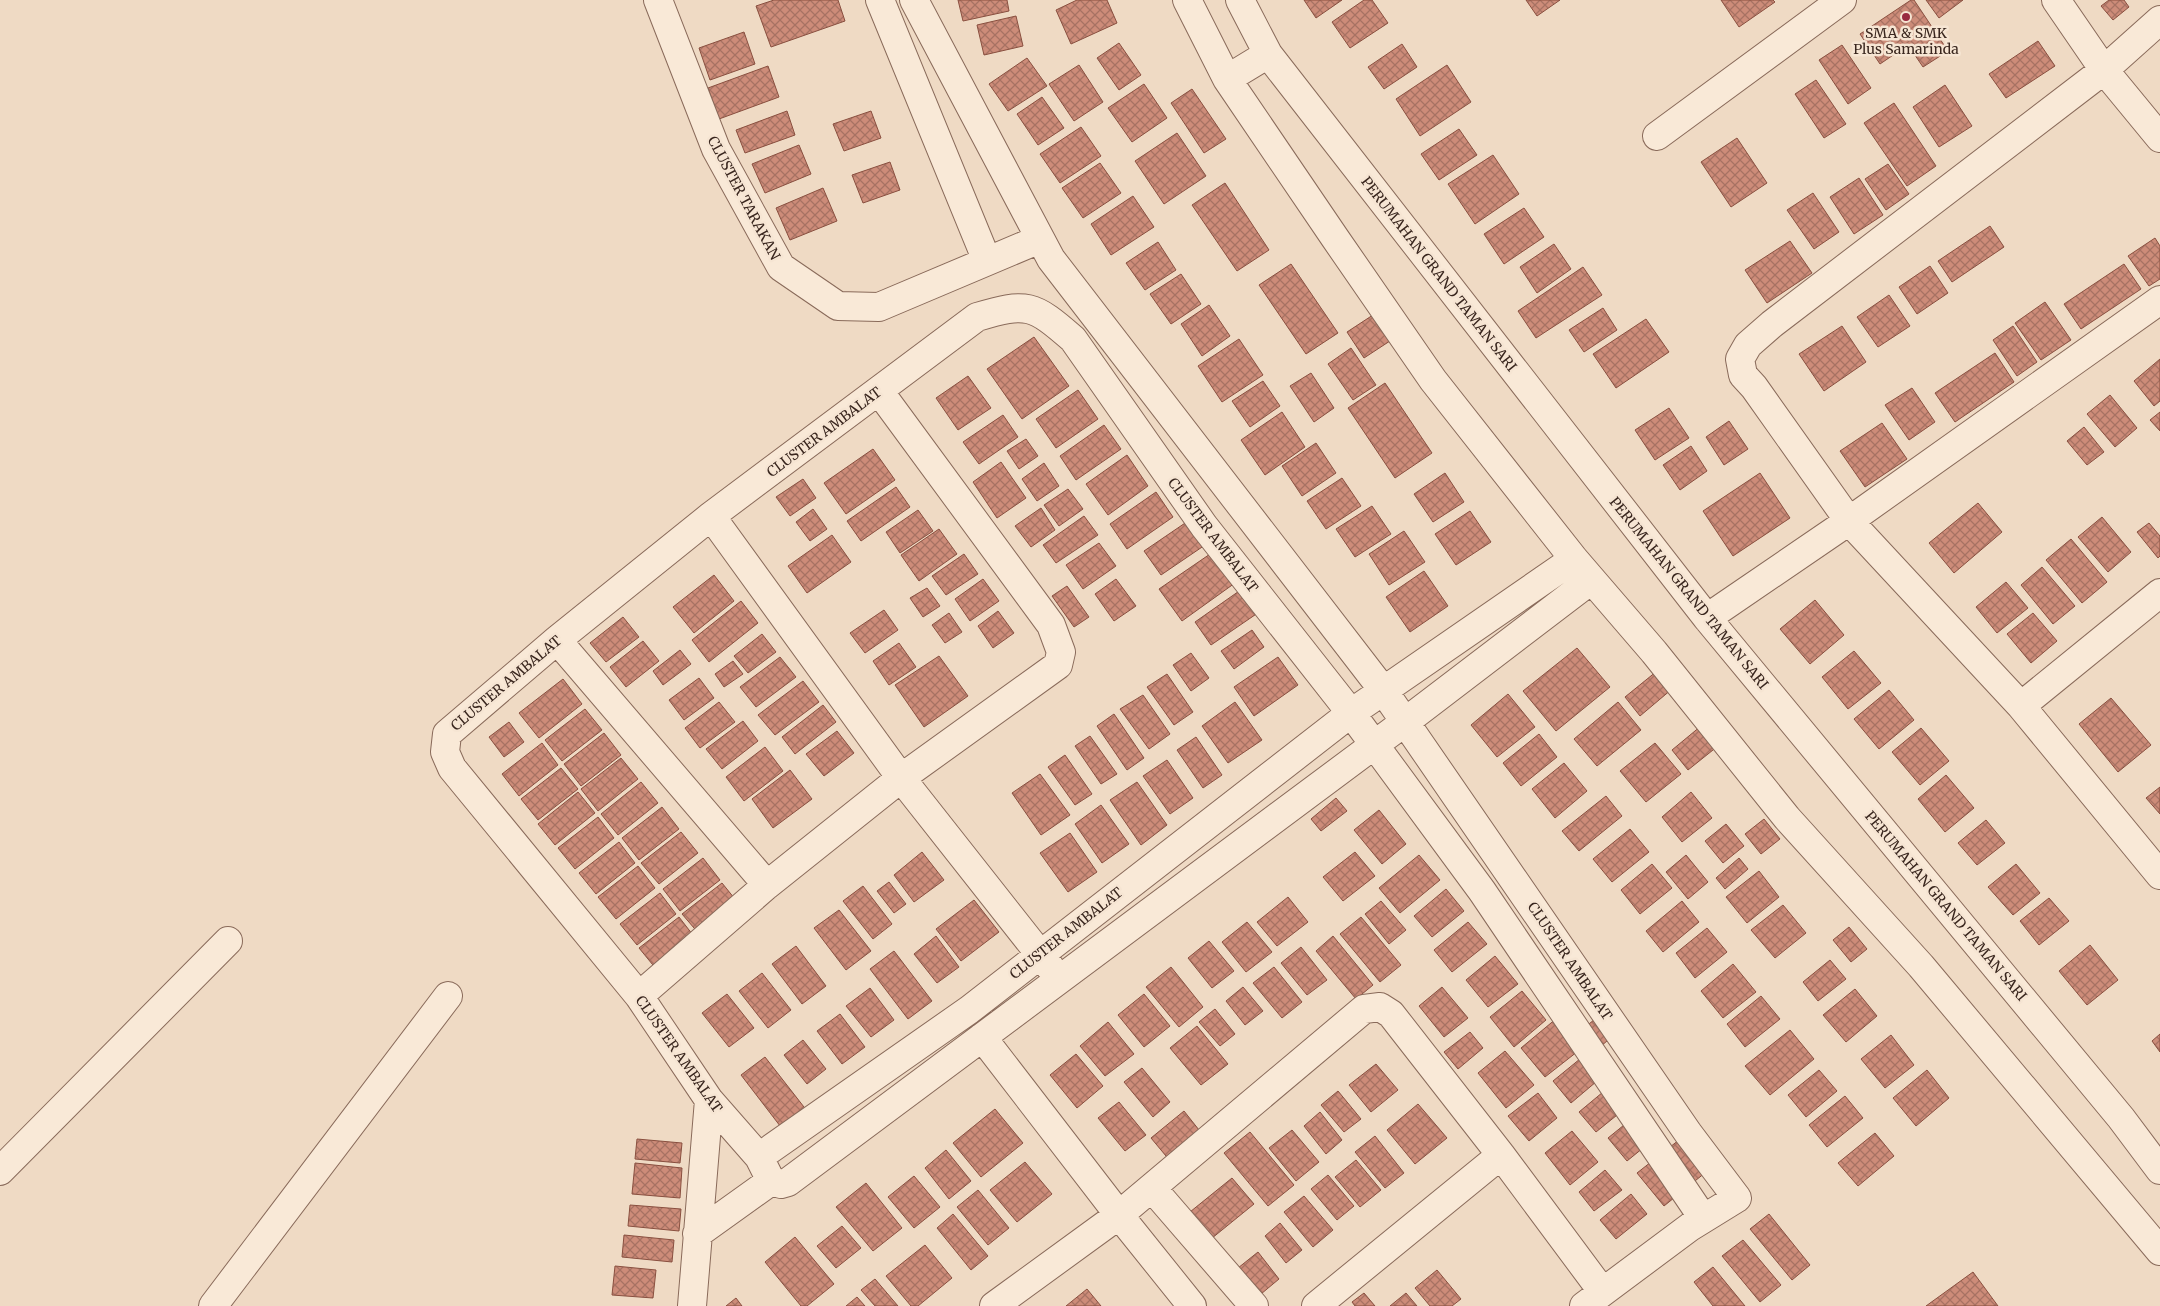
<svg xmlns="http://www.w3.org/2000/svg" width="2160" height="1306" font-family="Merriweather,serif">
	<defs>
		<pattern id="building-cross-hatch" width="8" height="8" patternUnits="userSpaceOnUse" patternTransform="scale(1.25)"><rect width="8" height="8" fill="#cd8c79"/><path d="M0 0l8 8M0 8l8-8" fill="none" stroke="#a77263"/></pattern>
	</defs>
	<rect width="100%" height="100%" fill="#efdac4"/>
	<path fill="url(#building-cross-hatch)" stroke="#894f3f" d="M774,0H838L845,21L771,47L756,6Z
		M958,0H1007L1009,11L963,21Z
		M1077,0H1107L1117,23L1071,44L1056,10Z
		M1304,0H1342L1316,18Z
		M1364,0H1372L1388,23L1350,48L1332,22Z
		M1526,0H1560L1537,16Z
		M1721,0H1773L1775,2L1739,27Z
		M1911,0H1914L1948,51L1923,67L1908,45L1880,64L1860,34Z
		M1926,0H1963L1939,18Z
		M2109,0H2124L2129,7L2113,20L2101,6Z
		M1016,16L1023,46L984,55L977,25Z
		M744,32L755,64L710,80L699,48Z
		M2038,41L2055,66L2006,98L1989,74Z
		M1119,43L1141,75L1119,90L1097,58Z
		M1402,44L1417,67L1384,89L1368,67Z
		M1842,45L1871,88L1848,104L1819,60Z
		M1027,58L1047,86L1008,111L989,84Z
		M1079,65L1103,102L1074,121L1049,84Z
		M1447,65L1471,102L1420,136L1396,99Z
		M768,66L779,97L719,119L708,88Z
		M1816,80L1846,124L1824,138L1795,94Z
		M1144,84L1167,118L1132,142L1108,108Z
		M1945,85L1972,126L1939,147L1913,107Z
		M1192,89L1226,139L1204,153L1171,103Z
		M1042,97L1064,128L1038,145L1017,114Z
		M1894,103L1936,166L1907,186L1864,123Z
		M787,111L795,135L745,153L736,130Z
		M871,111L881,138L844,151L833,124Z
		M1081,127L1101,156L1060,183L1040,154Z
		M1459,129L1477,155L1439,180L1421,154Z
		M1177,133L1206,176L1164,204L1135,161Z
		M1737,138L1767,183L1731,207L1701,162Z
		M799,145L811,174L765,193L752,164Z
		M1493,155L1519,194L1475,224L1448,184Z
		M890,162L900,190L863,203L852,175Z
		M1100,163L1121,193L1083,218L1062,188Z
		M1888,164L1909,194L1886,210L1865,179Z
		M1859,178L1883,215L1854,234L1830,197Z
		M1225,183L1269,250L1237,271L1192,205Z
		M823,188L837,221L790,240L776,208Z
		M1813,193L1839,232L1814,249L1787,210Z
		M1133,196L1154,227L1111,255L1091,224Z
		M1524,208L1544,237L1504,264L1484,234Z
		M1990,226L2004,247L1952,282L1938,261Z
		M2155,238L2160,246V279L2149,286L2128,256Z
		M1790,241L1812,273L1767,303L1745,270Z
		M1158,242L1176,270L1145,290L1126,263Z
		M1554,244L1571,269L1537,293L1520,267Z
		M1291,264L1338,333L1306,354L1259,285Z
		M2124,264L2141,289L2081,329L2064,304Z
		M1930,266L1948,293L1917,314L1899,287Z
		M1583,267L1602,295L1536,338L1518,311Z
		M1181,274L1201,304L1171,324L1150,294Z
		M1889,295L1910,326L1878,347L1857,317Z
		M2045,302L2071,340L2041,360L2015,323Z
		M1209,305L1230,336L1202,356L1181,324Z
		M1603,308L1617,330L1584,352L1569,330Z
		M1376,313L1393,339L1364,358L1347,332Z
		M1646,319L1669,352L1616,388L1593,354Z
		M1842,326L1866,362L1824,391L1799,354Z
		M2013,326L2037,362L2017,376L1993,340Z
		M1034,337L1069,386L1022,419L987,369Z
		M1239,339L1263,375L1222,402L1198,366Z
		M1351,348L1376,385L1353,400L1328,364Z
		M1995,353L2014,382L1955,422L1935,393Z
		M2160,359V401L2154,406L2134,381Z
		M1311,373L1334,408L1314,422L1290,386Z
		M968,376L991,408L958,430L936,398Z
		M1263,381L1280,406L1250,427L1232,401Z
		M1385,383L1432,453L1395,478L1348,408Z
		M1912,388L1935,422L1909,440L1885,405Z
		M1078,390L1098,419L1056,448L1036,419Z
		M2110,395L2137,428L2115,447L2087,414Z
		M1669,408L1689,438L1655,460L1635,430Z
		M1282,412L1305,447L1265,475L1241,440Z
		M2160,412V431L2150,420Z
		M1003,415L1018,437L979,464L963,442Z
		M1729,421L1748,449L1724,465L1706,437Z
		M1882,423L1907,459L1865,487L1840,451Z
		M1104,425L1121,449L1076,480L1060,456Z
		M2084,427L2104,452L2087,465L2067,441Z
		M1026,439L1038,456L1019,469L1007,451Z
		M1316,443L1336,473L1302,496L1282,466Z
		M1691,446L1707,471L1680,490L1663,465Z
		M873,449L895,480L846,514L824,483Z
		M1127,455L1148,486L1108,515L1086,484Z
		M1001,462L1026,498L997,518L973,482Z
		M1044,463L1059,486L1037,501L1022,479Z
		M1445,473L1464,502L1433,522L1414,494Z
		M1760,473L1790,518L1733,556L1703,511Z
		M1342,478L1361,506L1326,529L1307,501Z
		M803,479L816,498L790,516L776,497Z
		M896,487L910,507L861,541L847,521Z
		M1068,489L1083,509L1059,526L1044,505Z
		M1156,492L1173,517L1127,549L1110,524Z
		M1978,503L2002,532L1954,573L1929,543Z
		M1372,506L1391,534L1355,557L1336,529Z
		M1041,508L1055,530L1031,547L1015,526Z
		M813,509L827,529L810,541L796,522Z
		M918,510L933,531L900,553L886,532Z
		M1470,511L1491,542L1456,565L1435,534Z
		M1084,516L1098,535L1056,563L1043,545Z
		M2102,517L2131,552L2108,572L2078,537Z
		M1191,519L1208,543L1161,575L1144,551Z
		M2149,523L2160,536V556L2158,558L2137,532Z
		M939,529L957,554L919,581L901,555Z
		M1404,531L1425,562L1389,585L1369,554Z
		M832,535L851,562L807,593L788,566Z
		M2071,539L2107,582L2082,603L2046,560Z
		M1099,543L1116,566L1083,589L1066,565Z
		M1213,552L1235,583L1182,621L1159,589Z
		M964,554L978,574L946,595L932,576Z
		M2042,567L2075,606L2053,624L2021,585Z
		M1424,571L1448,606L1410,632L1386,597Z
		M714,575L734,601L694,633L673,607Z
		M983,579L999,601L970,621L955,599Z
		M1116,579L1136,606L1114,621L1095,594Z
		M1252,582L1268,606L1211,645L1195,622Z
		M2006,582L2028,608L1997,633L1976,607Z
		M1067,586L1089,617L1074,627L1052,596Z
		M927,588L940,606L923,617L910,598Z
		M1815,600L1844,635L1810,664L1780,629Z
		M741,601L758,623L709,662L692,640Z
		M884,610L898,630L865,653L850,633Z
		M998,611L1014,633L993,648L978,626Z
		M949,613L962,632L945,643L932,625Z
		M2033,613L2057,641L2031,663L2007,634Z
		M623,617L639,637L606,662L590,643Z
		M1252,630L1264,647L1234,669L1221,651Z
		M762,634L776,652L748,673L734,656Z
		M643,641L659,661L626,687L610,667Z
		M899,643L916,667L889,685L873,661Z
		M1577,648L1610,687L1556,731L1523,691Z
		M680,650L691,664L663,685L653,671Z
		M1854,651L1881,683L1848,709L1822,677Z
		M1191,653L1209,678L1191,691L1173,665Z
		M939,656L968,696L924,727L895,685Z
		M780,657L796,677L756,707L740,687Z
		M1278,657L1298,685L1254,716L1234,687Z
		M733,661L743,674L724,687L715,674Z
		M1657,671L1672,689L1640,716L1625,697Z
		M1167,674L1193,712L1174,725L1147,687Z
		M699,678L714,698L684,720L669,700Z
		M563,679L582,704L539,738L519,713Z
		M803,681L819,702L775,735L758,715Z
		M1889,690L1914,720L1879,749L1854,719Z
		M1508,694L1535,727L1497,757L1471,725Z
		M1143,695L1170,734L1149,749L1120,709Z
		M2111,698L2151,745L2118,772L2079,724Z
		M719,702L735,722L700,748L685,728Z
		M1235,702L1262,740L1228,763L1202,726Z
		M1618,702L1641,730L1597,766L1574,739Z
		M823,705L836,722L795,754L782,737Z
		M585,709L602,730L562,761L545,740Z
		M1114,714L1144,758L1127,770L1097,726Z
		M743,721L758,741L722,769L706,749Z
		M509,722L524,742L504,757L489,737Z
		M1701,726L1718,746L1688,770L1672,750Z
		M1921,728L1949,761L1920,785L1892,752Z
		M837,731L854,753L824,776L806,754Z
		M604,733L621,755L581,786L564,764Z
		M1539,734L1557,757L1521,786L1503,763Z
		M1090,736L1117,774L1101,784L1075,746Z
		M1196,737L1222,775L1203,788L1177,750Z
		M542,743L558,765L519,796L502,774Z
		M1655,743L1681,774L1646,802L1620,771Z
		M765,747L783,771L744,801L726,777Z
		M1065,755L1092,794L1075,805L1048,767Z
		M621,758L638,779L598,811L581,789Z
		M1167,760L1193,798L1170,814L1143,776Z
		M1564,763L1587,791L1555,818L1532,789Z
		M561,768L578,789L538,820L521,799Z
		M790,770L812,799L773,828L752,799Z
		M1040,774L1070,815L1041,835L1012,793Z
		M1946,775L1974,808L1945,832L1918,799Z
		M641,782L658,803L618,835L601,814Z
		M1137,782L1167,825L1141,845L1110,800Z
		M2160,787V814L2146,798Z
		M578,792L595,813L555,845L538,824Z
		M1691,792L1712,818L1682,842L1662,817Z
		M1606,796L1622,816L1579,851L1562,831Z
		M1336,798L1347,811L1321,831L1311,819Z
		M1101,805L1129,844L1102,863L1075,824Z
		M662,807L679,829L639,860L622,838Z
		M1379,810L1406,844L1382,864L1354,830Z
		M598,817L614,838L575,869L558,848Z
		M1764,819L1780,839L1761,854L1745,834Z
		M1986,820L2005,843L1977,865L1958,843Z
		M1726,824L1744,846L1723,863L1705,841Z
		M1630,829L1649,852L1612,882L1593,859Z
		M681,832L698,853L659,884L641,863Z
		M1070,833L1097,872L1068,892L1040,853Z
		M619,842L635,863L596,894L579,873Z
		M922,852L944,880L914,902L894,875Z
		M1355,852L1375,876L1343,901L1323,877Z
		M1419,855L1440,880L1400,913L1379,888Z
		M1686,855L1708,882L1688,899L1666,872Z
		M703,858L720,880L680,911L663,889Z
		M1739,858L1748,869L1725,889L1716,878Z
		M1652,864L1672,888L1640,914L1621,890Z
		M2016,864L2040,893L2013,915L1988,887Z
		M638,866L655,888L616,919L598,897Z
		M1759,871L1779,897L1747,923L1726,897Z
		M889,882L906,904L894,913L877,891Z
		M722,883L739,904L700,935L682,914Z
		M863,886L892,924L873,939L843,901Z
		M1446,889L1464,911L1432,937L1414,916Z
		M660,893L676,914L637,945L620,924Z
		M1288,897L1308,922L1277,946L1257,922Z
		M2049,898L2069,921L2039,945L2020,921Z
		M974,900L999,932L961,961L936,929Z
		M1381,901L1406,930L1389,944L1365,914Z
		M1682,901L1699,922L1663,952L1646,931Z
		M1783,905L1806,933L1775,958L1751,930Z
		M839,910L871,951L846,970L814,928Z
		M679,917L696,939L657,970L639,948Z
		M1361,917L1401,965L1380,982L1340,934Z
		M1247,922L1272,952L1246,972L1222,942Z
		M1468,922L1487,944L1452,972L1434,950Z
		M1849,927L1867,949L1851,962L1833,940Z
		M1707,928L1727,952L1695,978L1676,953Z
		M936,936L959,967L937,983L914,954Z
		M1333,936L1373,985L1356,999L1316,951Z
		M1209,941L1234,971L1212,988L1188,958Z
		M2090,945L2118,980L2087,1005L2059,971Z
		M796,946L826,986L802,1004L772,964Z
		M1301,947L1327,980L1307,995L1281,963Z
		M894,951L932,1001L908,1019L870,969Z
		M1495,956L1518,984L1488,1007L1466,980Z
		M1830,960L1846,979L1818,1001L1803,982Z
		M1733,964L1756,992L1723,1018L1701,991Z
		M1171,967L1203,1007L1179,1027L1146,987Z
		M1274,967L1302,1002L1282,1018L1253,983Z
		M762,973L791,1010L768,1028L739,991Z
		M1243,987L1263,1011L1245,1025L1226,1001Z
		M1442,987L1468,1018L1444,1037L1419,1006Z
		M870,988L894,1020L871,1037L846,1006Z
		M1855,989L1877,1016L1846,1042L1823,1015Z
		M1522,991L1546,1020L1514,1047L1490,1017Z
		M727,994L754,1028L729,1047L702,1013Z
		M1144,994L1170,1026L1144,1047L1118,1015Z
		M1761,996L1780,1019L1745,1047L1727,1024Z
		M1215,1009L1235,1034L1220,1046L1199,1022Z
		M840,1014L865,1047L842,1064L817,1031Z
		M1600,1015L1615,1034L1600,1047L1584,1028Z
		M1557,1018L1582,1048L1545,1077L1521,1048Z
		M1108,1022L1134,1054L1105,1076L1080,1046Z
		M1197,1026L1228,1064L1201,1085L1170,1048Z
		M1790,1030L1814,1059L1770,1095L1745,1066Z
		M1470,1032L1483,1048L1458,1069L1444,1052Z
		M2160,1034V1052L2152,1041Z
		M1891,1035L1914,1065L1885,1088L1861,1059Z
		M803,1040L826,1069L807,1084L784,1055Z
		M1505,1051L1534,1085L1506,1108L1478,1073Z
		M1076,1054L1103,1086L1077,1108L1050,1075Z
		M1586,1054L1603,1076L1571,1103L1553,1081Z
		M765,1057L811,1116L787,1135L741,1075Z
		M1376,1064L1398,1090L1371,1112L1349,1085Z
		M1142,1068L1170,1102L1153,1117L1124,1082Z
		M1819,1070L1837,1091L1806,1117L1788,1095Z
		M1927,1070L1949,1098L1916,1126L1893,1098Z
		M1615,1082L1632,1103L1596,1132L1579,1112Z
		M1338,1091L1361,1119L1344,1132L1321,1105Z
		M1538,1093L1557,1118L1529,1141L1508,1116Z
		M1845,1096L1863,1118L1827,1147L1809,1125Z
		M1119,1102L1146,1135L1125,1151L1098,1118Z
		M1418,1104L1447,1138L1415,1164L1387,1130Z
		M995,1109L1023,1143L981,1177L953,1143Z
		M1184,1111L1203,1135L1171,1162L1151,1138Z
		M1320,1112L1342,1140L1326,1154L1304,1126Z
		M1640,1112L1659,1135L1627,1161L1608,1138Z
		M1292,1130L1319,1162L1296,1181L1269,1148Z
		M1572,1131L1598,1162L1570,1185L1545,1153Z
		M1250,1132L1294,1185L1268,1206L1224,1153Z
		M1875,1133L1894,1156L1858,1186L1838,1163Z
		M1375,1136L1404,1173L1385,1188L1355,1152Z
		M1684,1136L1711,1168L1664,1206L1637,1173Z
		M637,1139L682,1143L680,1163L635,1159Z
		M946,1150L971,1181L949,1199L925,1168Z
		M1356,1160L1381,1190L1360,1207L1335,1177Z
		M1025,1162L1052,1194L1017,1222L990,1190Z
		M635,1163L682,1168L680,1198L632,1194Z
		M1605,1170L1622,1190L1594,1211L1579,1192Z
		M1328,1175L1354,1206L1337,1220L1311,1189Z
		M914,1176L940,1207L914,1228L888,1197Z
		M1232,1178L1254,1204L1206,1243L1185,1216Z
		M866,1183L902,1228L873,1251L836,1207Z
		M978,1190L1009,1228L988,1245L957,1207Z
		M1631,1194L1647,1214L1616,1239L1600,1220Z
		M1304,1196L1333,1230L1313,1247L1284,1212Z
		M630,1205L681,1209L679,1231L628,1226Z
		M953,1214L988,1256L971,1270L937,1228Z
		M1769,1214L1810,1265L1792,1280L1750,1229Z
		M1280,1223L1302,1250L1286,1263L1265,1236Z
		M842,1226L861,1248L836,1268L817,1246Z
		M624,1235L674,1240L672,1262L622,1257Z
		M795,1237L834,1284L807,1306H801L765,1262Z
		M1743,1240L1781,1285L1760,1302L1722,1256Z
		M925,1245L952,1278L918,1306H911L886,1276Z
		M1258,1252L1279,1279L1255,1299L1233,1272Z
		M615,1266L656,1270L653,1298L612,1295Z
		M1713,1267L1745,1306H1713L1694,1282Z
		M1437,1270L1461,1299L1452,1306H1430L1415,1288Z
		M1973,1272L1998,1306H1926Z
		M875,1279L898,1306H875L861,1290Z
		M1087,1289L1101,1306H1066Z
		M1364,1293L1375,1306H1355L1352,1302Z
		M1406,1293L1417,1306H1390Z
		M857,1297L865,1306H846Z
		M736,1298L742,1306H726Z"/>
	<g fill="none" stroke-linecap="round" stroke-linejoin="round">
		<defs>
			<path id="minor" d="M658,0L716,149L781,267L838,306L879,307L1040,239
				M880,0L987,261
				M914,0L1051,259L1383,690L1688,1133L1737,1198L1690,1227L1584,1306
				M1187,0L1227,79L1335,238L1433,380L1574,559L1654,652L1787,818L1921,966L2160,1251
				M1240,0L1268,54L1707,618L2121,1118L2160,1170
				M2056,0L2104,70L1772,324L1748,345L1740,359L1743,375L1754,387L1849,521L2021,706L2160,875
				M2160,20L2104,70L2160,138
				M1227,79L1268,54
				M1657,136L1842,0
				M711,516L901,778L1050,967
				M1591,580L1405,722L1374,745L788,1182L781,1184L771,1181L759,1157L709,1100L639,996L452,768L445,752L447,734L557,640L711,516L977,317C1027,302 1033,304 1073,339L1204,526L1351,713L1482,891L1703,1218
				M1707,618L1849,521L2160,300
				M557,640L767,885
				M2021,706L2160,593
				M639,996L767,885L901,778L1058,665L1061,652L1051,625L879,391
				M982,1037L1119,1215L1192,1306
				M759,1157L969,1010L1351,713L1574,559
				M0,1171L228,941
				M1152,1188L1254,1306
				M697,1234L771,1181
				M213,1306L448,996
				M692,1306L709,1100
				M994,1306L1119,1215L1364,1009L1380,1007L1391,1014L1501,1155L1602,1291
				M1316,1306L1501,1155"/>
		</defs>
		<use href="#minor" stroke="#896a5a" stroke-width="30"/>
		<use href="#minor" stroke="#f9e9d7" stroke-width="28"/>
	</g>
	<circle fill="#99293f" stroke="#f6e5d3" stroke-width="2" cx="1906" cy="17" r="5"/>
	<g text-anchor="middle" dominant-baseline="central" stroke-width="5" stroke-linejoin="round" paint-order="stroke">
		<g font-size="14" fill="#39261e" stroke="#f6e5d3">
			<text x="1906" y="33">SMA &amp; SMK<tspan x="1906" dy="16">Plus Samarinda</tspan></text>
		</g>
		<g font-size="14" fill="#39261e" stroke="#f6e5d3">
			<text transform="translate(744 198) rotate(62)">CLUSTER TARAKAN</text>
			<text transform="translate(1439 274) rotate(52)">PERUMAHAN GRAND TAMAN SARI</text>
			<text transform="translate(824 432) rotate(-37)">CLUSTER AMBALAT</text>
			<text transform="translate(1213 535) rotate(53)">CLUSTER AMBALAT</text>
			<text transform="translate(1689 593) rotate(51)">PERUMAHAN GRAND TAMAN SARI</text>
			<text transform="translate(506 683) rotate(-40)">CLUSTER AMBALAT</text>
			<text transform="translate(1946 906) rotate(50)">PERUMAHAN GRAND TAMAN SARI</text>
			<text transform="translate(1066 933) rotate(-38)">CLUSTER AMBALAT</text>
			<text transform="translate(1570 961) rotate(56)">CLUSTER AMBALAT</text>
			<text transform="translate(679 1054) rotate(55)">CLUSTER AMBALAT</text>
		</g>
	</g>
</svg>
